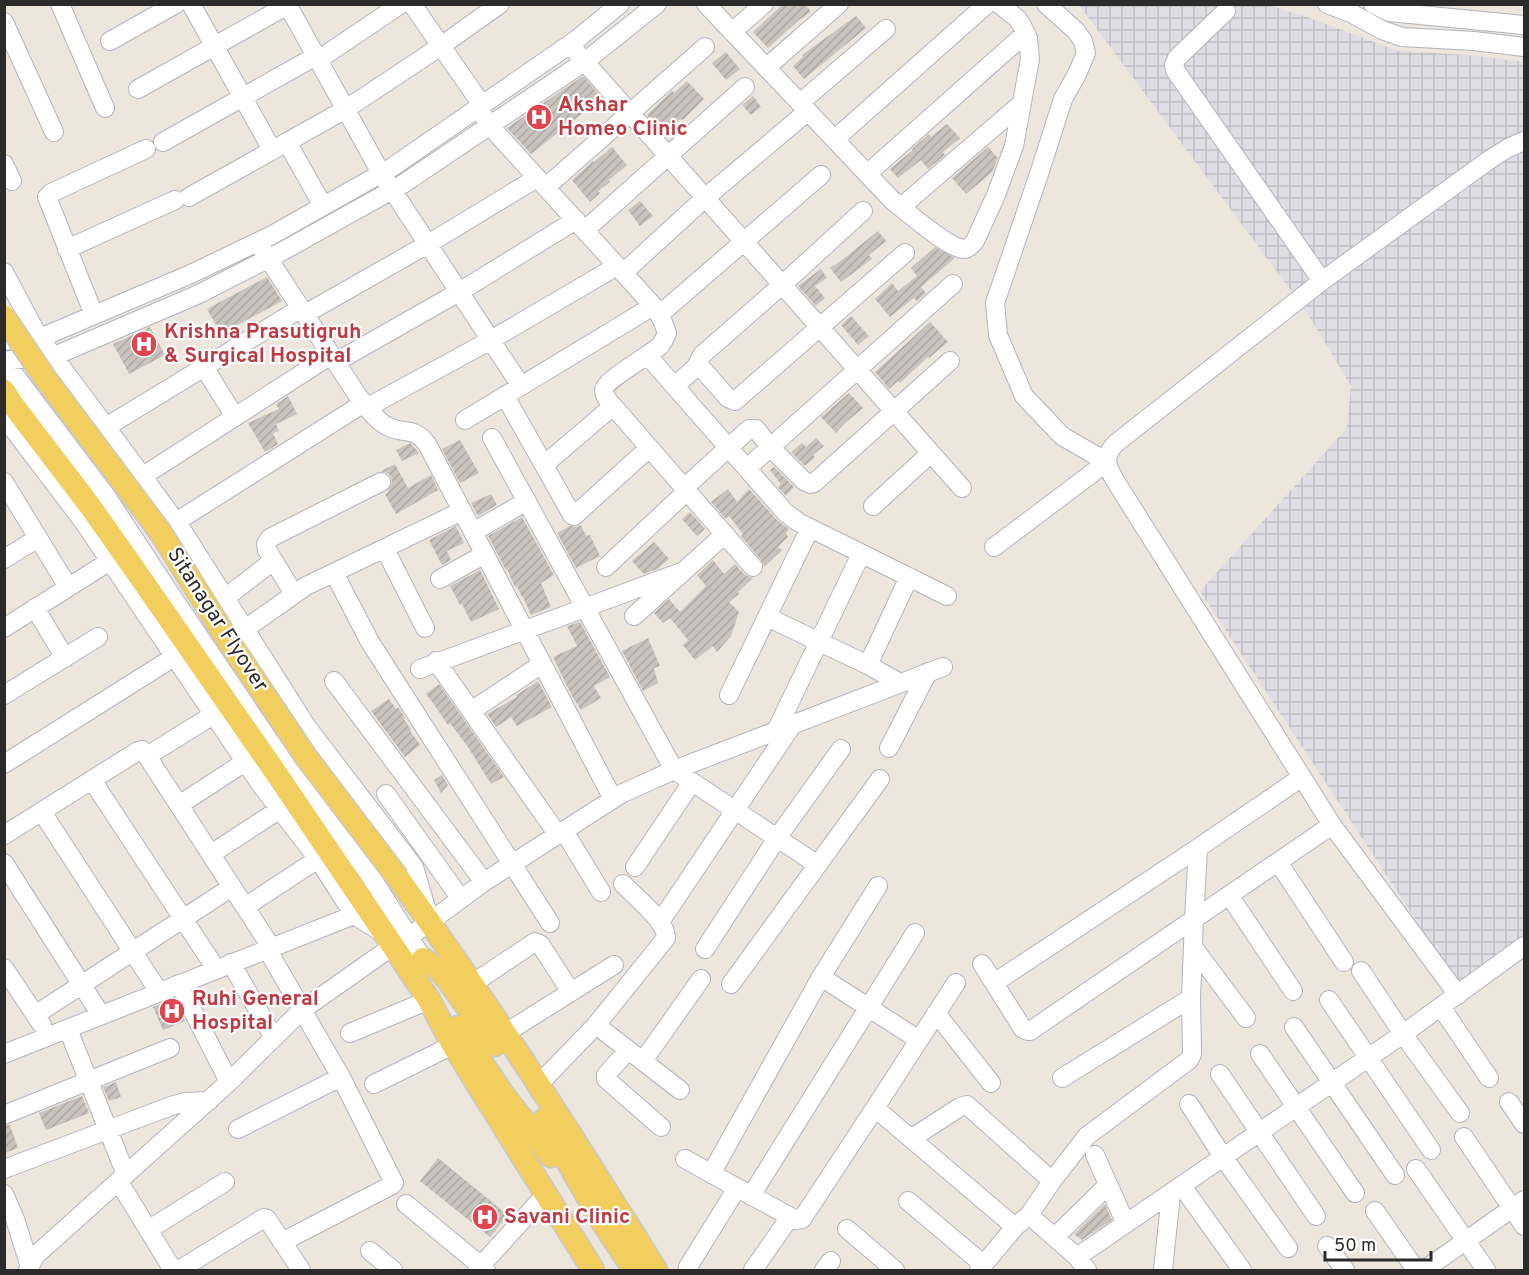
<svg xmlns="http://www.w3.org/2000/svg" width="1529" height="1275" font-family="Overpass,sans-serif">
	<defs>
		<pattern id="industrial-grid" width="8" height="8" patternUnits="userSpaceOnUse" patternTransform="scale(1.5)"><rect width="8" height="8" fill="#e0dee5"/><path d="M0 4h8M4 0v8" fill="none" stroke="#c0bfc5"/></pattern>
		<pattern id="building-hatch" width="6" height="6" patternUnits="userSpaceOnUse" patternTransform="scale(1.5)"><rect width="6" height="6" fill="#c8c3bd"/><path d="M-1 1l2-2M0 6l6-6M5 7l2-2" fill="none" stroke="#aca8a3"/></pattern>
	</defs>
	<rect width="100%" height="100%" fill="#ede6dd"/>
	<path fill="url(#industrial-grid)" d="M1079,5H1268L1307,17L1398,51L1468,55L1524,62V934L1459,986L1200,591L1347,428L1351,386L1306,311Z"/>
	<path fill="url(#building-hatch)" d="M783,4H805L811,12L799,20L768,48L753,32Z
		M856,16L866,28L804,79L793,66L803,57L802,55Z
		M726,52L740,69L726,80L712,63Z
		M583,76L602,98L531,154L507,128Z
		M687,81L704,99L683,120L681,119L663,133L647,115L672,91L674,93Z
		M753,96L761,107L751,115L742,105Z
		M947,124L960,138L943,152L945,155L928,169L921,160L898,178L890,169L913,150L912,149L929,134L931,137Z
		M612,147L627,165L609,180L610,182L598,191L600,193L590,202L572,180L591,163L593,161L594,162Z
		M988,147L998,158L992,172L966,194L952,178Z
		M640,201L653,216L640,226L628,210Z
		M878,231L886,241L869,255L872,259L841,282L830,268L842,260Z
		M935,247L955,258L921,287L926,293L917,301L914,298L890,317L875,299L892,283L898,291L917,276L911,268Z
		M821,269L827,278L815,286L825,298L816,306L798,286Z
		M267,277L282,301L221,334L207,309Z
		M851,316L869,336L858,345L841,325Z
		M930,322L948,342L929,358L928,357L900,383L898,381L889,389L875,372Z
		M150,327L165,355L129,374L113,344Z
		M849,393L863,408L844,424L836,433L821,417Z
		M288,396L297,414L276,424L279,431L273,433L278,444L265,452L248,423L279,409L276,404Z
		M816,438L824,446L813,455L815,457L805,466L791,452L802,443L806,447Z
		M460,440L479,473L460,483L442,449Z
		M410,443L414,447L419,453L402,461L396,450Z
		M395,464L408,488L431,475L438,490L396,514L385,494L389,492L388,490L392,483L391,477L388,473L381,471Z
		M774,467L794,487L786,496L778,487L781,484L770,470Z
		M728,489L737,502L749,489L777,520L789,529L786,533L788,537L778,547L782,550L764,567L761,560L741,536L743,534L729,516L726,519L711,502Z
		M491,494L497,505L478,516L471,503Z
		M690,512L705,529L697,536L682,519Z
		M522,517L554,575L541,583L551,607L531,615L523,597H522L517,586L515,587L507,569L506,570L488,536Z
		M581,525L586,536L590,535L600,556L576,568L557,533L570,526L576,527Z
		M456,526L464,543L447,551L451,560L442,565L429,540Z
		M654,542L669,559L657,569L644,574L632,561Z
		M713,560L724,574L735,564L745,575L753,578L738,592L739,594L729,602L739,612L731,636L717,652L713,646L695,660L683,645L688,640L670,618L663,623L654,613L669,599L680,612L706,586L697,575Z
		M480,570L499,609L471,622L462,604L460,605L450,586Z
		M580,622L610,677L594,686L601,698L581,710L572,696L553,657L577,646L567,626Z
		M648,638L660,666L654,668L658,683L643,691L622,651Z
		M538,681L552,707L517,726L511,717L496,727L487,714L517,697L516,695Z
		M439,684L462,717L504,777L491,784L468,747L450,723L448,725L433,703L426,694Z
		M389,699L396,709L398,707L405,718L404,719L411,730L410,731L420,745L405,757L371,711Z
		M442,775L448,785L441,793L434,780Z
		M174,999L185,1021L163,1030L153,1007Z
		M116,1082L121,1097L109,1101L103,1087Z
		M82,1096L89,1113L46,1130L39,1113Z
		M10,1125L18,1148L4,1153V1126Z
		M438,1158L508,1215L490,1237L420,1181Z
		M1105,1204L1112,1220L1082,1240L1074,1234Z"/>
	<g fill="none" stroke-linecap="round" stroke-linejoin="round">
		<defs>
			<path id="minor" d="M60,4L105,108
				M191,4L272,150
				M287,4L381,173L521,386
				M412,4L482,105
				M706,4L893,201C906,211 949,249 964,249C969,249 972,244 975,241L996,195L1014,146L1030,59L1028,38L1022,26L1018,19L999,4
				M1327,4L1351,13L1382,30L1402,37L1474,41L1524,47
				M1373,4L1389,12L1524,25
				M1226,11L1177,58L1174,65L1175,70L1322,281
				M4,22L54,132
				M732,32L764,4
				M110,41L176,4
				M577,53L962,488
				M318,60L401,4
				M767,67L839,4
				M138,89L288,5
				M800,103L886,29
				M484,117L490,126L657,310L663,322L667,333C665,338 663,342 660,346C650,355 605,380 604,390C604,396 609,402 613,406L753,567
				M835,139L987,4
				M163,142L316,56
				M287,142L323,206
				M4,164L12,181
				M867,174L1026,33
				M546,187L705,47
				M189,197L346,109L441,46L500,4
				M901,207L1022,103
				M585,230L745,87
				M67,249L175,200
				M262,249L358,396C367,407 376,421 389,427C406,435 413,426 427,444L613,799
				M4,272L38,336L106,427L182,530L307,727L414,867L427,911
				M623,273L705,198L808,111
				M305,314L428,244L537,178
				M94,315L47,197L51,193L146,149
				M659,315L821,175
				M4,341L47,335L191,274L272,235L391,168L576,40L620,4
				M648,356L785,512L798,522L810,528L947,596
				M4,361L59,354L199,294L281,252L403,184L587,60L657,4
				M4,361L106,496L173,598L270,742L368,872L423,959
				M336,362L459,292L576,220
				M698,364L728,398L735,401L905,253
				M204,367L235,417
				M675,386L696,367L702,355L782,285L863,211
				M505,396L572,515L574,516L649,448
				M368,407L491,340L617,266
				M4,417L83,521L261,785L318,859L354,915L380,931
				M465,420L653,306
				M106,427L301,308
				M492,438L674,770L818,865
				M544,465L613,406
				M747,468L953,284
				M143,476L331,355
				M4,482L68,587
				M684,488L749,429H756L770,447L804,481L811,484L814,483L950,361
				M873,506L931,453
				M176,522L364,403
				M473,532L527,501
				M994,547L1107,462L1062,436L1024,396L998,335L995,303L1040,171L1063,99L1077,74L1086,53L1083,41L1076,31L1046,4
				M385,549L425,628
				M4,559L38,538
				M606,567L687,491
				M334,573L370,642L550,923
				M440,579L485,554
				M294,594L267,550L266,544L270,538L381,482
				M225,598L273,561
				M35,608L65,658
				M634,616L725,534
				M767,617L868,665L900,683
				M4,628L110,561
				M245,629L306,586L462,511
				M436,661L558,835
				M868,665L909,577
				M420,669L684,571
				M334,681L484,882
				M4,695L98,637
				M729,695L810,528
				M471,711L542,664
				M776,731L861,554
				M889,748L928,672
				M147,756L213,715
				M4,764L174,657
				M92,780L216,969
				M386,794L461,899
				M179,805L245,762
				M42,812L159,992
				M564,831L601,892
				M4,835L138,751L142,750L147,756L271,947
				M211,854L280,809
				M1278,862L1344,962
				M4,863L101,1015
				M635,867L692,782
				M1229,895L1293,991
				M245,907L318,859
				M660,922L793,724
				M1193,947L1246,1018
				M267,949L341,1077L394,1183L392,1185L282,1242
				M705,949L777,838L841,749
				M231,963L274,1038
				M982,964L1023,1029L1028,1031H1030L1332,825
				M4,968L42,1025
				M1361,971L1403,1034L1460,1113
				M821,977L919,1040
				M994,983L1198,848L1302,777
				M179,984L229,1082
				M472,984L535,942L540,944L571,992
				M731,984L880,779
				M1458,995L1332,825L1116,482C1107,467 1102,458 1115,444L1322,281L1489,160L1508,148L1524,141
				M1329,1000L1431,1150
				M1441,1007L1489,1078
				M936,1013L991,1083
				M35,1015L232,887
				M596,1025L680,1090
				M1294,1027L1395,1175
				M68,1029L126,1175
				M350,1033L429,1000
				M504,1034L614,965
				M628,1050L606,1075V1079L661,1127
				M4,1054L354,915
				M1260,1054L1355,1193
				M643,1061L701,979
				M1220,1074L1316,1216
				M1062,1078L1191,998
				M374,1084L453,1045
				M538,1085L596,1025L666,938C667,921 634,896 623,884
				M1509,1102L1524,1124
				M1189,1104L1223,1157L1288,1248
				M875,1108L1015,1227
				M4,1115L170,1048
				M238,1129L341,1077
				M1464,1137L1524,1226
				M912,1138L960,1107L967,1105L1052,1181
				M1095,1155L1126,1224
				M685,1159L796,1220L802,1219L875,1108L956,983
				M4,1169L171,1106L185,1102L209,1101
				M1416,1169L1486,1270
				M711,1174L821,977L878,886
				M119,1182L173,1270
				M1182,1186L1242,1270
				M4,1194L15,1219L30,1267
				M751,1196L915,933
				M908,1201L984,1265
				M406,1204L486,1270
				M1375,1211L1416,1270
				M1029,1215L1052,1181L1087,1136L1189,1060L1192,1054L1191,998L1194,919L1198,848
				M847,1229L895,1270
				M148,1230L225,1182
				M1055,1237L1108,1185
				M1327,1246L1345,1270
				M370,1251L393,1270
				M1077,1257L1403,1034L1524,946
				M688,1267L737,1188
				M28,1270L35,1256L229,1082L302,1010L393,946L409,937L484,882L621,794L674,770L943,667
				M179,1270L264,1218L267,1219L301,1270
				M477,1270L545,1195
				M753,1270L790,1217
				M824,1270L831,1261
				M979,1270L1015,1227L1029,1215L1077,1257L1087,1270
				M1163,1270L1171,1194
				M1424,1270L1524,1200"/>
			<path id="major" d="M4,391L13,405L90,506L140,577L276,773L393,946L429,1000L453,1045L593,1270
				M398,878C490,1005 573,1138 656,1270
				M423,959L439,970L447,979L495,1045
				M458,1027L502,1093L551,1156
				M544,1120L599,1217L634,1270"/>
		</defs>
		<use href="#minor" stroke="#b1b4bf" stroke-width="20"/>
		<use href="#major" stroke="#c8c8c8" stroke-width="25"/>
		<use href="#minor" stroke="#fff" stroke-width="18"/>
		<use href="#major" stroke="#f1ce5e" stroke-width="22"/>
		<defs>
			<path id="major-bridge" d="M4,317L45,378L161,533L229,642L306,757L398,878"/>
		</defs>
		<use href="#major-bridge" stroke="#c8c8c8" stroke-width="25" stroke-linecap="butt"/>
		<use href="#major-bridge" stroke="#f1ce5e" stroke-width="22"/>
	</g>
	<defs>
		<symbol id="hospital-disc" viewBox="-11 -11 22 22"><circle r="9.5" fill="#e0444e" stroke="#fff"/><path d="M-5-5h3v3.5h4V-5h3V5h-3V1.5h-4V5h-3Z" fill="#fff"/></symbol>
	</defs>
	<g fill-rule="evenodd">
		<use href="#hospital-disc" x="524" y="102" width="30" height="30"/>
		<use href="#hospital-disc" x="129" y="329" width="30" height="30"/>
		<use href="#hospital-disc" x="157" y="996" width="30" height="30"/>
		<use href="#hospital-disc" x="470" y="1202" width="30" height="30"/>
	</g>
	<g text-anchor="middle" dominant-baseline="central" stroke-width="4.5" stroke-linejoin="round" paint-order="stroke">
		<g font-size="21" font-weight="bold" fill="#be3a42" stroke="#fff" text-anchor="start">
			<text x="558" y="105">Akshar<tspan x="558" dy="24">Homeo Clinic</tspan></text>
			<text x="164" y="332">Krishna Prasutigruh<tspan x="164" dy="24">&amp; Surgical Hospital</tspan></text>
			<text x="192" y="999">Ruhi General<tspan x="192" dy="24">Hospital</tspan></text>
			<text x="504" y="1217">Savani Clinic</text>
		</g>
		<g font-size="21" fill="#2b2b2b" stroke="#fff">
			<text transform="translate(217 620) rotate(57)">Sitanagar Flyover</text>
		</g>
	</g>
	<rect width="1529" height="1275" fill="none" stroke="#2b2b2b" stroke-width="12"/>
	<path d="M1325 1251v9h106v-9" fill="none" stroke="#2b2b2b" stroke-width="3"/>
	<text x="1334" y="1251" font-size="18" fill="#2b2b2b" stroke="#ffffff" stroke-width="4.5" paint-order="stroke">50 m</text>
</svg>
